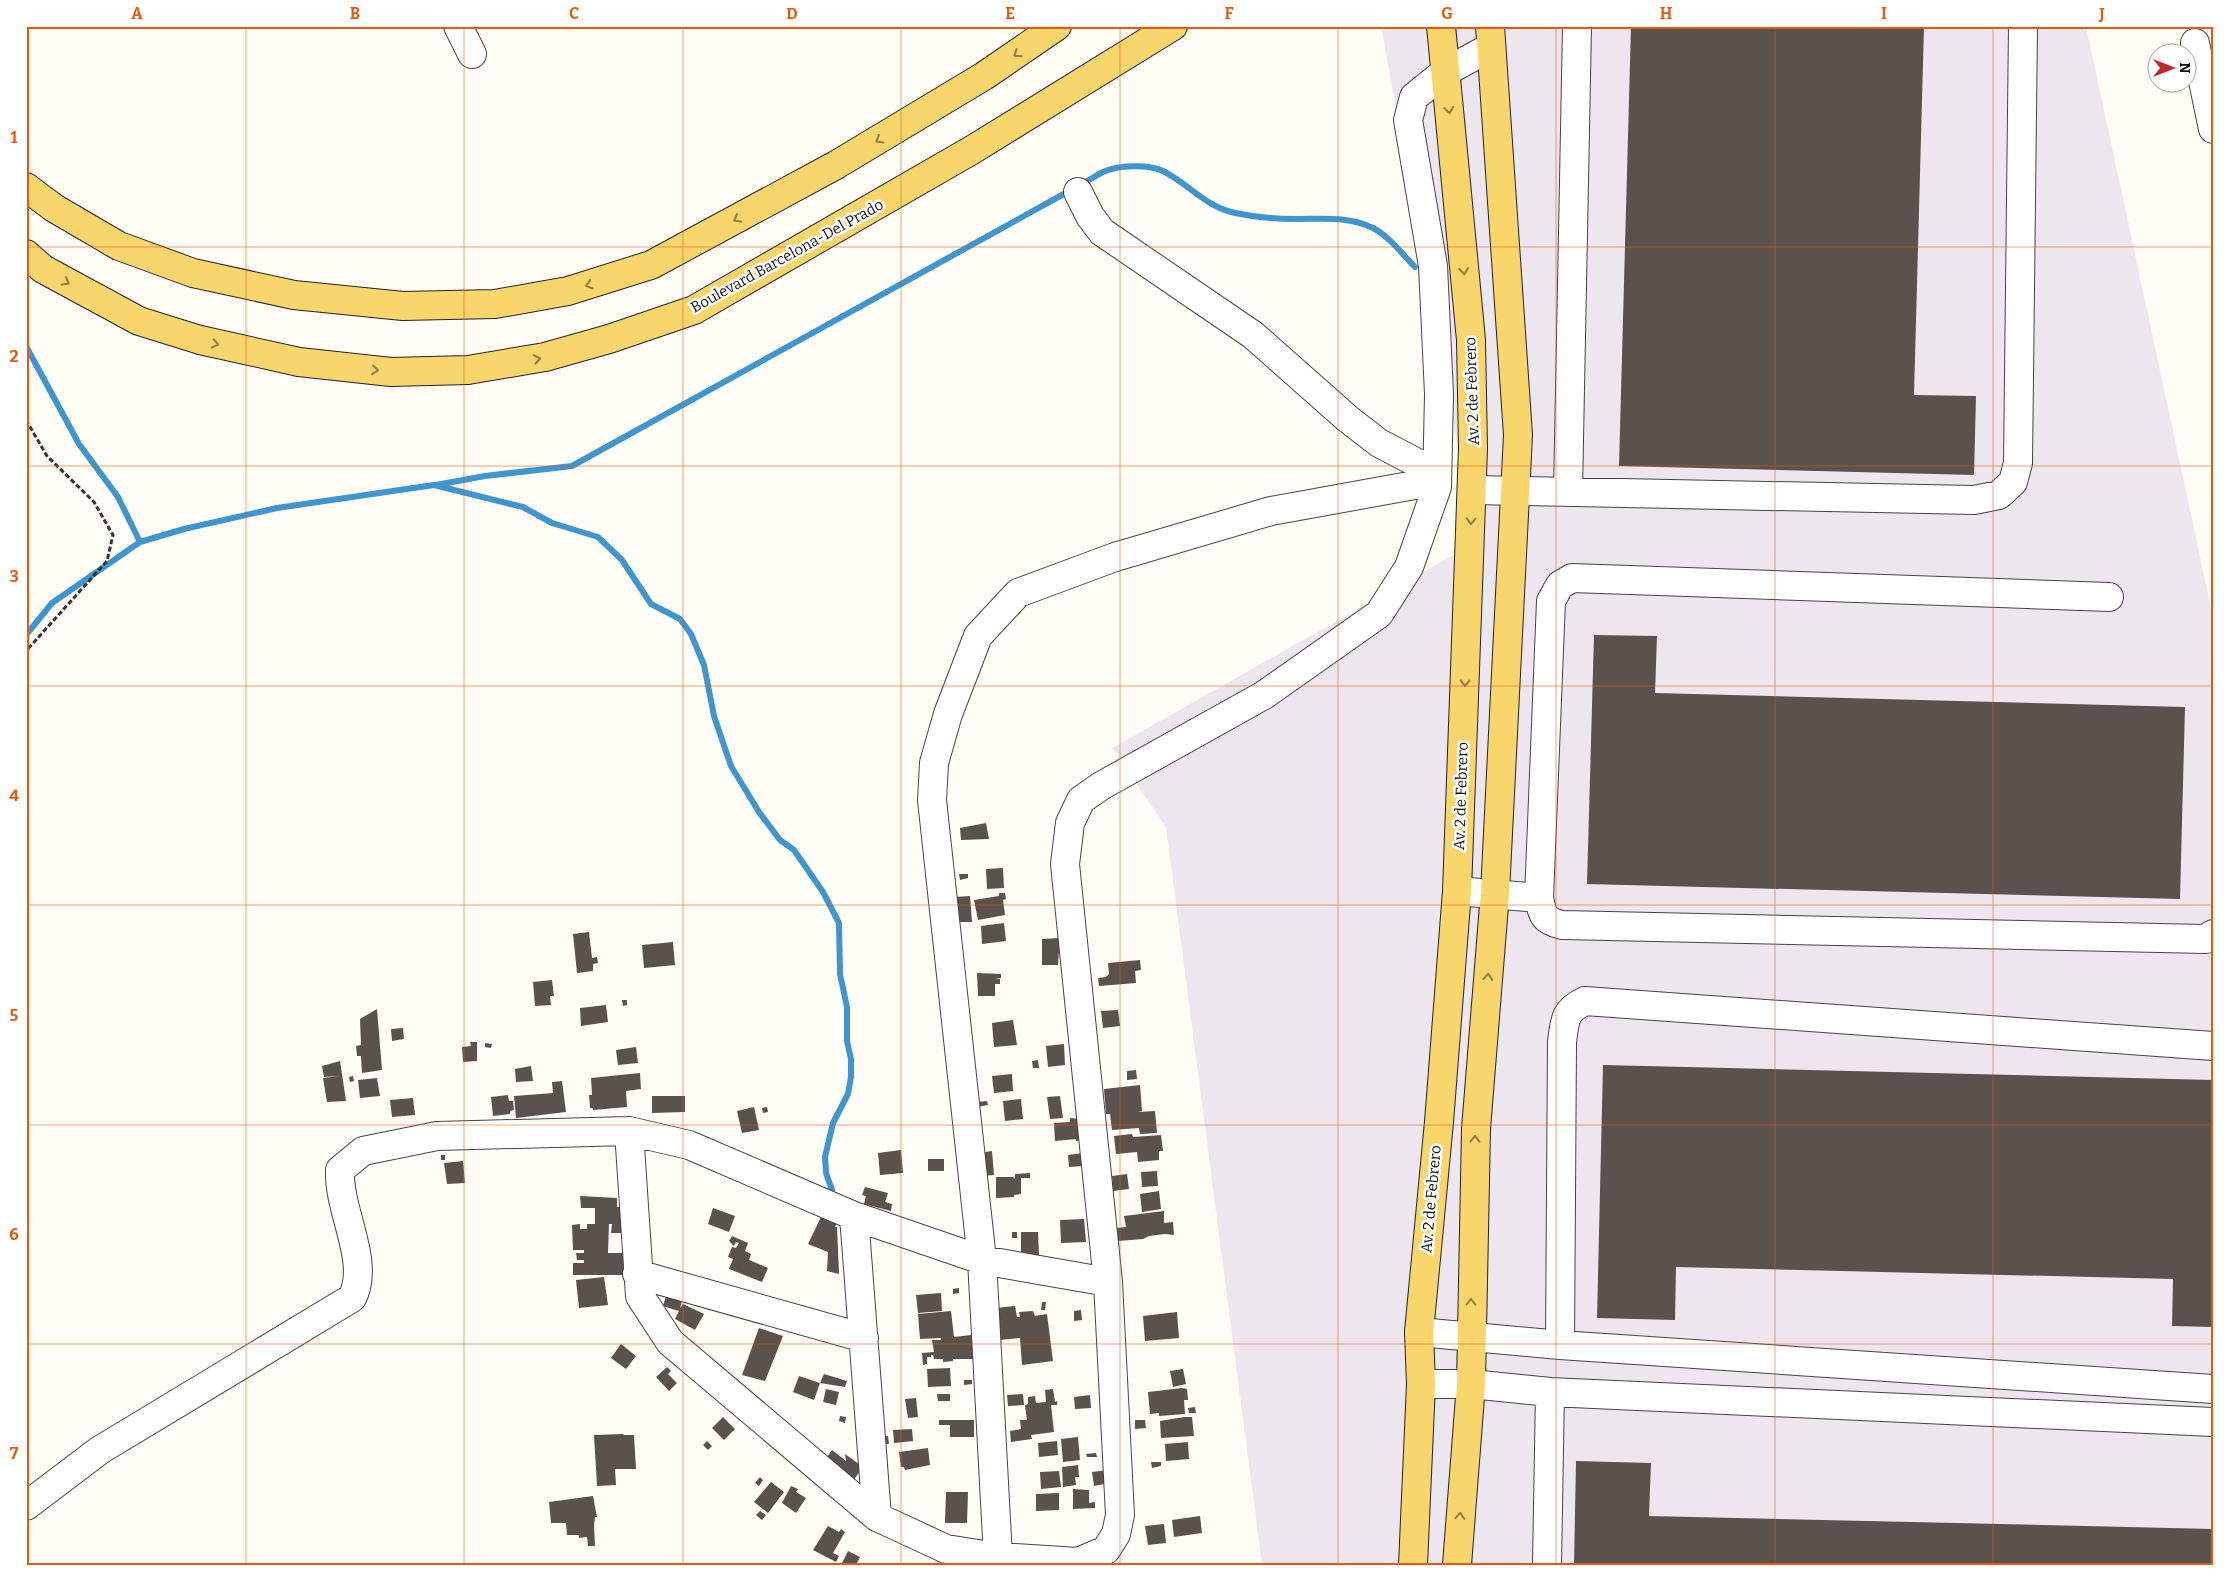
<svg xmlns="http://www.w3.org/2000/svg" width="2239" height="1591" font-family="Bitter,serif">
	<rect width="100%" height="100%" fill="#fffdf5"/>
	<path fill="#eee6ef" d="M1381,26H2086L2213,617V1565H1262L1166,827L1112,748L1475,543Z"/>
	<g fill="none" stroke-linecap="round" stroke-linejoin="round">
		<path stroke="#3f96cf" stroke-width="6" d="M1080,185C1088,181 1095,176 1103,172C1118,165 1148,164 1163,171C1189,184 1204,206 1235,213C1254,217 1276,219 1295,219C1323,219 1348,216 1373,228C1390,237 1402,254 1415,267
			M26,346L79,444L118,497L140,542
			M436,485L485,476L572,466L1071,190
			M26,635L52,603L140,542L184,529L277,508L434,485L523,507L552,523L598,537L622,560L651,604L680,619L691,634L704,665L714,716L731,766L759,812L780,840L794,850L823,892L839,923L840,974L847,1007V1041L851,1059V1077L848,1094L833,1123L825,1157L826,1173L832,1190"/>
	</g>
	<path fill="#5a524d" d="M1631,26H1924L1914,395L1976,396L1974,475L1619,466Z
		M1594,635L1657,636L1655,693L2185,707L2180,899L1587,884Z
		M986,823L989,839L961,840L960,828Z
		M1003,868L1004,888L987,889L986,869Z
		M959,874H968V878L960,880Z
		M999,893H1005L1006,899L1003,900L1005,915L978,920L974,900L999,896Z
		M970,896L972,922H956L955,897Z
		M1004,923L1006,941L982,944L981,926Z
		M589,932L592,958L597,957L598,963L593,964V971L577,973L573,934Z
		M1059,938H1062V951H1059L1058,965H1042V939Z
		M673,942L675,965L644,968L642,945Z
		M1140,960L1141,970L1135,971L1136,983L1099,986L1098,978L1106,977L1109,974L1108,963Z
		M977,973L1001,974V978H995L1000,979V984H995V996H978Z
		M552,980L554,996H550L551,1005L535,1006L533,982Z
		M622,1000H627V1005L623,1006Z
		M606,1005L608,1022L581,1026L580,1008Z
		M377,1009L382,1070L362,1073L361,1056H357L356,1046L361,1045L360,1019Z
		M1118,1010L1120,1026L1103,1028L1101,1011Z
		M1013,1020L1017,1045L994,1047L992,1023Z
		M403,1028L404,1039L392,1041L391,1029Z
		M470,1042H477V1061L463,1062L462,1047L471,1046Z
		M485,1043L492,1044L491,1048L485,1047Z
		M1064,1044L1065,1065L1048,1067L1046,1046Z
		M636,1047L638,1063L618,1065L616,1050Z
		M1038,1060L1039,1068H1033L1032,1061Z
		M340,1061L346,1101L327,1102L323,1078L339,1076L324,1077L322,1066Z
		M1603,1065L2213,1080V1327L2172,1326L2173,1279L1676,1267L1675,1320L1597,1318Z
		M531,1066L533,1081L516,1082L515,1069Z
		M1136,1070L1137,1079L1127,1080V1071Z
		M640,1073L641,1089L626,1091L627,1107L593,1110V1108H590L589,1095H592L591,1078Z
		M1012,1074L1013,1091L994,1093L992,1076Z
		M353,1076L354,1081L350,1082L349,1077Z
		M377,1078L380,1096L360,1098L358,1080Z
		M562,1081L566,1112L516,1118L514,1096L553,1093L552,1082Z
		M1140,1085L1142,1111L1138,1112L1155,1111L1157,1133L1140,1134L1139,1128L1112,1130L1110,1114H1106L1104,1089Z
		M508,1095L509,1101H513L514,1110L510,1111V1114L493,1116L491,1097Z
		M652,1096H685V1112L652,1113Z
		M1060,1096L1063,1118L1050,1119L1047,1097Z
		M413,1098L415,1115L392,1117L390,1100Z
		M1021,1099L1023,1119L1005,1121L1003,1101Z
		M987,1101L988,1105L977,1107V1102Z
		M754,1107L759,1130L742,1133L737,1111Z
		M767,1107L768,1112L763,1113L762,1108Z
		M1070,1118L1080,1119L1083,1141H1076V1139L1055,1141L1054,1123L1070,1122Z
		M1132,1134L1133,1137L1161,1135L1163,1151H1159V1160L1138,1162L1137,1152L1116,1154L1114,1136Z
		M901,1150L903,1173L880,1175L878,1153Z
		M992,1151L994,1175L982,1176L979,1153Z
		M1084,1153V1166L1069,1167L1068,1155Z
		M441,1155H445V1160H441Z
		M928,1159H944V1171H928Z
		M463,1161L465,1183L447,1184L444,1163Z
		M1157,1171L1158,1186L1142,1187L1141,1172Z
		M1030,1173V1178H1021V1194L1014,1195V1197L996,1198V1177H1013L1015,1179V1174Z
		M1127,1174L1129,1189L1113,1191L1112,1176Z
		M865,1187L888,1193L885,1202L892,1204L891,1211L864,1204L866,1196L862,1195Z
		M1159,1191L1161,1209L1142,1212L1140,1194Z
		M580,1196L617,1198V1207L623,1206L621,1233H611L612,1224H609L608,1253H624L625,1275H573V1263H584V1260H577L576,1253H584V1250H573L572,1225L580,1224V1229H587V1224H595V1208H581Z
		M713,1208L735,1216L729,1232L708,1224Z
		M1164,1211V1223L1173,1222L1174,1235L1165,1234L1149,1236L1143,1239L1118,1241L1116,1228L1126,1227L1124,1216Z
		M821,1217L837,1223L835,1227H837L839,1274L827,1271L828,1252L808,1244Z
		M1084,1219L1086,1242L1061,1243L1060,1220Z
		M1012,1232H1017V1238H1012Z
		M1021,1232H1038L1039,1255H1021Z
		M732,1236L748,1243L745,1251L751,1254L749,1260L768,1268L762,1282L729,1269L733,1259L728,1257L732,1247L736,1248L739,1243L736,1242L734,1246L729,1241Z
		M604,1277L608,1305L579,1308L576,1280Z
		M959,1288V1293L953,1294V1289Z
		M941,1293L942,1311L918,1313L916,1295Z
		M666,1296L682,1301L680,1308L683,1304L704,1314L695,1330L675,1319L679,1311L663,1306Z
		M1042,1302H1046L1045,1310H1041Z
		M1015,1306L1017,1317H1020L1019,1312L1033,1311L1035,1316L1047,1314L1053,1361L1022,1365L1020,1338L999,1340L995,1308Z
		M1081,1310L1082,1320L1074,1321V1311Z
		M951,1311L954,1337L971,1335L974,1359H953V1361L943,1362V1359H934L933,1355H931V1357H927V1364L923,1365L922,1353L934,1352L932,1340H941V1338L920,1339L918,1314Z
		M1177,1312L1179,1338L1145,1341L1143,1316Z
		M759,1328L783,1336L765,1381L742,1375Z
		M621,1344L636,1356L626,1369L611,1358Z
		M667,1367L671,1371L668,1374L677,1383L669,1391L656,1377Z
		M950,1368L951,1386L928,1387L927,1369Z
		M1183,1369L1186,1384L1173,1387L1170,1371Z
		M824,1374L847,1381L845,1387L820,1383Z
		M799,1376L820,1383L814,1400L793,1392Z
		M964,1380H972V1384L964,1385Z
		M1182,1388L1187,1389L1188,1400H1184L1185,1414L1159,1416V1413L1150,1414L1148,1392Z
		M826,1389L839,1392L836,1405L823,1402Z
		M1053,1389L1055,1402L1057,1401V1405H1051L1054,1432L1031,1435L1032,1439L1011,1442L1010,1431L1021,1429L1020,1420H1027L1025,1405L1028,1404V1397L1035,1396L1036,1403L1046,1402L1045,1390Z
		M937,1394H950V1401H938Z
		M1023,1394L1024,1405L1008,1406L1007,1395Z
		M1090,1395L1091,1408L1075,1409L1074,1397Z
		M916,1398L918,1417L908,1418L905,1399Z
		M1195,1407L1196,1413H1189L1188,1408Z
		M840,1416L846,1417L845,1423L839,1421Z
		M723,1417L735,1429L724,1440L712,1428Z
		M1184,1417H1192L1194,1436L1161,1438L1160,1421Z
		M939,1420H974V1437H950V1425H939Z
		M1135,1420H1145L1146,1428L1135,1429Z
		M912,1429L913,1441L894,1443L893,1430Z
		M623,1434L624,1435H634L636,1469H615L616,1485L597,1486L594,1435Z
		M888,1436L889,1444H882V1437Z
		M1078,1437L1080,1460L1063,1462L1061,1439Z
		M707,1441L712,1446L708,1450L703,1445Z
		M1057,1441L1058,1455L1039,1457L1038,1443Z
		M1188,1442L1189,1459L1166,1461L1165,1444Z
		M928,1448L930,1465L905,1470L904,1467H901L899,1452Z
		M832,1450L846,1461L845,1454L863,1467L850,1485L822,1464Z
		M1096,1453L1097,1457H1087L1086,1454Z
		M1576,1461L1651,1463L1649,1516L2213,1529V1565H1574Z
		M1151,1462H1161V1466L1152,1468Z
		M1078,1465L1079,1477H1075L1076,1485L1063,1487L1062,1467Z
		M1108,1470L1109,1483L1094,1486L1092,1472Z
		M1059,1471L1061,1487L1041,1489L1040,1472Z
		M760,1477L763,1480L759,1486L755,1483Z
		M771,1482L784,1492L768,1513L754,1502Z
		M791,1486L798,1489L796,1492L806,1498L796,1513L782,1503Z
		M1073,1489L1089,1490V1503L1095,1502V1508L1073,1509Z
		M946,1492H968L967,1523H945Z
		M1059,1493V1510L1036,1511V1494Z
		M593,1496L597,1517H595L594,1525L595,1546H588L587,1537L579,1538V1535H567L566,1523H551L549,1502Z
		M760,1511L766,1515L762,1520L756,1515Z
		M1200,1516L1202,1533L1174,1537L1172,1520Z
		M1164,1524L1166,1543L1148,1545L1145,1526Z
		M828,1526L839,1532L841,1529L845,1532L833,1553L839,1556L836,1562L813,1550Z
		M848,1551L860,1557L856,1565H841Z"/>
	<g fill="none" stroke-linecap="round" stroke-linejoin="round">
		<defs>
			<path id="minor" d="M458,26L472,54
				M2195,43L2213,129
				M1472,490L1974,500L1999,495L2013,482L2018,463L2023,26
				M1568,492L1577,26
				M2109,597L1572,578L1560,585L1551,601L1539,898C1543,916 1543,920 1562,925L2206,939L2213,934
				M1457,891L1539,898
				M629,1131L640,1296L670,1342L877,1517L946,1549L998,1557L1078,1562L1106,1550L1116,1534L1120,1515L1108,1282L1065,864L1070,823L1081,800L1101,786L1264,695L1379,614L1409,567L1437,487L1439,394L1433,266L1408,120L1414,97L1445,72L1491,47
				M854,1216L877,1517
				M637,1274L864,1338
				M1419,1332L1560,1345L2213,1389
				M1560,1345L1562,1042C1565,1020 1564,1011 1585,1001L2213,1046
				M1421,1384H1471L1550,1392L2213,1422
				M26,1506L100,1450L352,1298C371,1262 338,1211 340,1170L363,1151L437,1136L629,1131L689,1145L854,1216L982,1260L1108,1282
				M998,1557L982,1260L932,800L934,763L948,714L978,636L1018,593L1115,557L1271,511L1420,484L1427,479V473L1423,466L1379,443L1348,419L1253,335L1102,232L1090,216L1078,192
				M1547,1565L1550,1392"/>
			<path id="major" d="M26,187L54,208L119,246L193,273L294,295L403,306L495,304L568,291L651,265L836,165L984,76L1057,26
				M26,254L43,269L139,321L200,340L299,362L391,372L468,370L545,357L609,339L694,310L972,150L1173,26
				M1413,1565L1421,1384L1419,1332L1439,1122L1457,891L1473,448L1471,340L1441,26
				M1457,1565L1471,1384L1476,1129L1495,893L1518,435L1490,26"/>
		</defs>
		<use href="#minor" stroke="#444" stroke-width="30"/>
		<use href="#major" stroke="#222" stroke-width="30"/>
		<path stroke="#333" stroke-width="3" stroke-dasharray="5 2.5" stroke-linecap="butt" d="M26,420L47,456L94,502L113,535L107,561L26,651"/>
		<use href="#minor" stroke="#fff" stroke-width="28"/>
		<use href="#major" stroke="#f9d66b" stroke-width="28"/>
	</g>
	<defs><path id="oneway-chevron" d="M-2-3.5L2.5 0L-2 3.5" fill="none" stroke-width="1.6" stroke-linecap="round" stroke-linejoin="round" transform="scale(1.25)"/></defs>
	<g stroke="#917d42">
		<use href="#oneway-chevron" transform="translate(1017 54) rotate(145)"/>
		<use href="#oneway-chevron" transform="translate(1449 110) rotate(84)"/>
		<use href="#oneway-chevron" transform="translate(879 140) rotate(149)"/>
		<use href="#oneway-chevron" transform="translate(737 219) rotate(151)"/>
		<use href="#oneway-chevron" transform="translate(1464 271) rotate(84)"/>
		<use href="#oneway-chevron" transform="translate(66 282) rotate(29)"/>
		<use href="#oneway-chevron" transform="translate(589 285) rotate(163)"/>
		<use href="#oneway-chevron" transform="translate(215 344) rotate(13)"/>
		<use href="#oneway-chevron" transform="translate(537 359) rotate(-10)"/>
		<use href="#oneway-chevron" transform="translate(375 370) rotate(6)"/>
		<use href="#oneway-chevron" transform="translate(1471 521) rotate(92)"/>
		<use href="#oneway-chevron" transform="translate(1465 683) rotate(92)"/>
		<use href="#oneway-chevron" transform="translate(1488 977) rotate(-85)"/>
		<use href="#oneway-chevron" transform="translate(1475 1139) rotate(-89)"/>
		<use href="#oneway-chevron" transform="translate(1471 1302) rotate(-89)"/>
		<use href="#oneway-chevron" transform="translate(1460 1516) rotate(-86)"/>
	</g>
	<path fill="none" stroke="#e8590c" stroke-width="1" stroke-opacity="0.55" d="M246,26V1565M464,26V1565M683,26V1565M901,26V1565M1120,26V1565M1338,26V1565M1556,26V1565M1775,26V1565M1993,26V1565M26,247H2213M26,466H2213M26,686H2213M26,905H2213M26,1125H2213M26,1344H2213"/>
	<g text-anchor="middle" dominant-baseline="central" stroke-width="5" stroke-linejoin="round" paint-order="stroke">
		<g font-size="15" fill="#111" stroke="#fff">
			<text transform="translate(787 256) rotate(-29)">Boulevard Barcelona-Del Prado</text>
			<text transform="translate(1472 391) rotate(-92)">Av. 2 de Febrero</text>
			<text transform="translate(1461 796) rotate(-88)">Av. 2 de Febrero</text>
			<text transform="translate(1431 1199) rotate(-85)">Av. 2 de Febrero</text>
		</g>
	</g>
	<rect width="2239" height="1591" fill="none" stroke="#ffffff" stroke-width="55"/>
	<g transform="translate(2172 68) rotate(90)"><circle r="24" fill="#ffffff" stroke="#a0a0a0"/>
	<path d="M0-4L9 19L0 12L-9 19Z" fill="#c4262e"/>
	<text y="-8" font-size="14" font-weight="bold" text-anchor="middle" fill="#111111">N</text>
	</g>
	<rect x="28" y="28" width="2184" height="1536" fill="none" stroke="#e8590c" stroke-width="2"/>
	<g font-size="16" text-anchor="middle" font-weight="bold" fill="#e8590c">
		<text x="137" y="19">A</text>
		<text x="355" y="19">B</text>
		<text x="574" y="19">C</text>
		<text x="792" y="19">D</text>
		<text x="1010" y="19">E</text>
		<text x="1229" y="19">F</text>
		<text x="1447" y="19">G</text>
		<text x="1666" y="19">H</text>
		<text x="1884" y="19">I</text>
		<text x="2102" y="19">J</text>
		<text x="14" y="143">1</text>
		<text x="14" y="362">2</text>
		<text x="14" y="582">3</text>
		<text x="14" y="801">4</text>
		<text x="14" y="1021">5</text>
		<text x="14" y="1240">6</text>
		<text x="14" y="1459">7</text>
	</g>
</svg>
